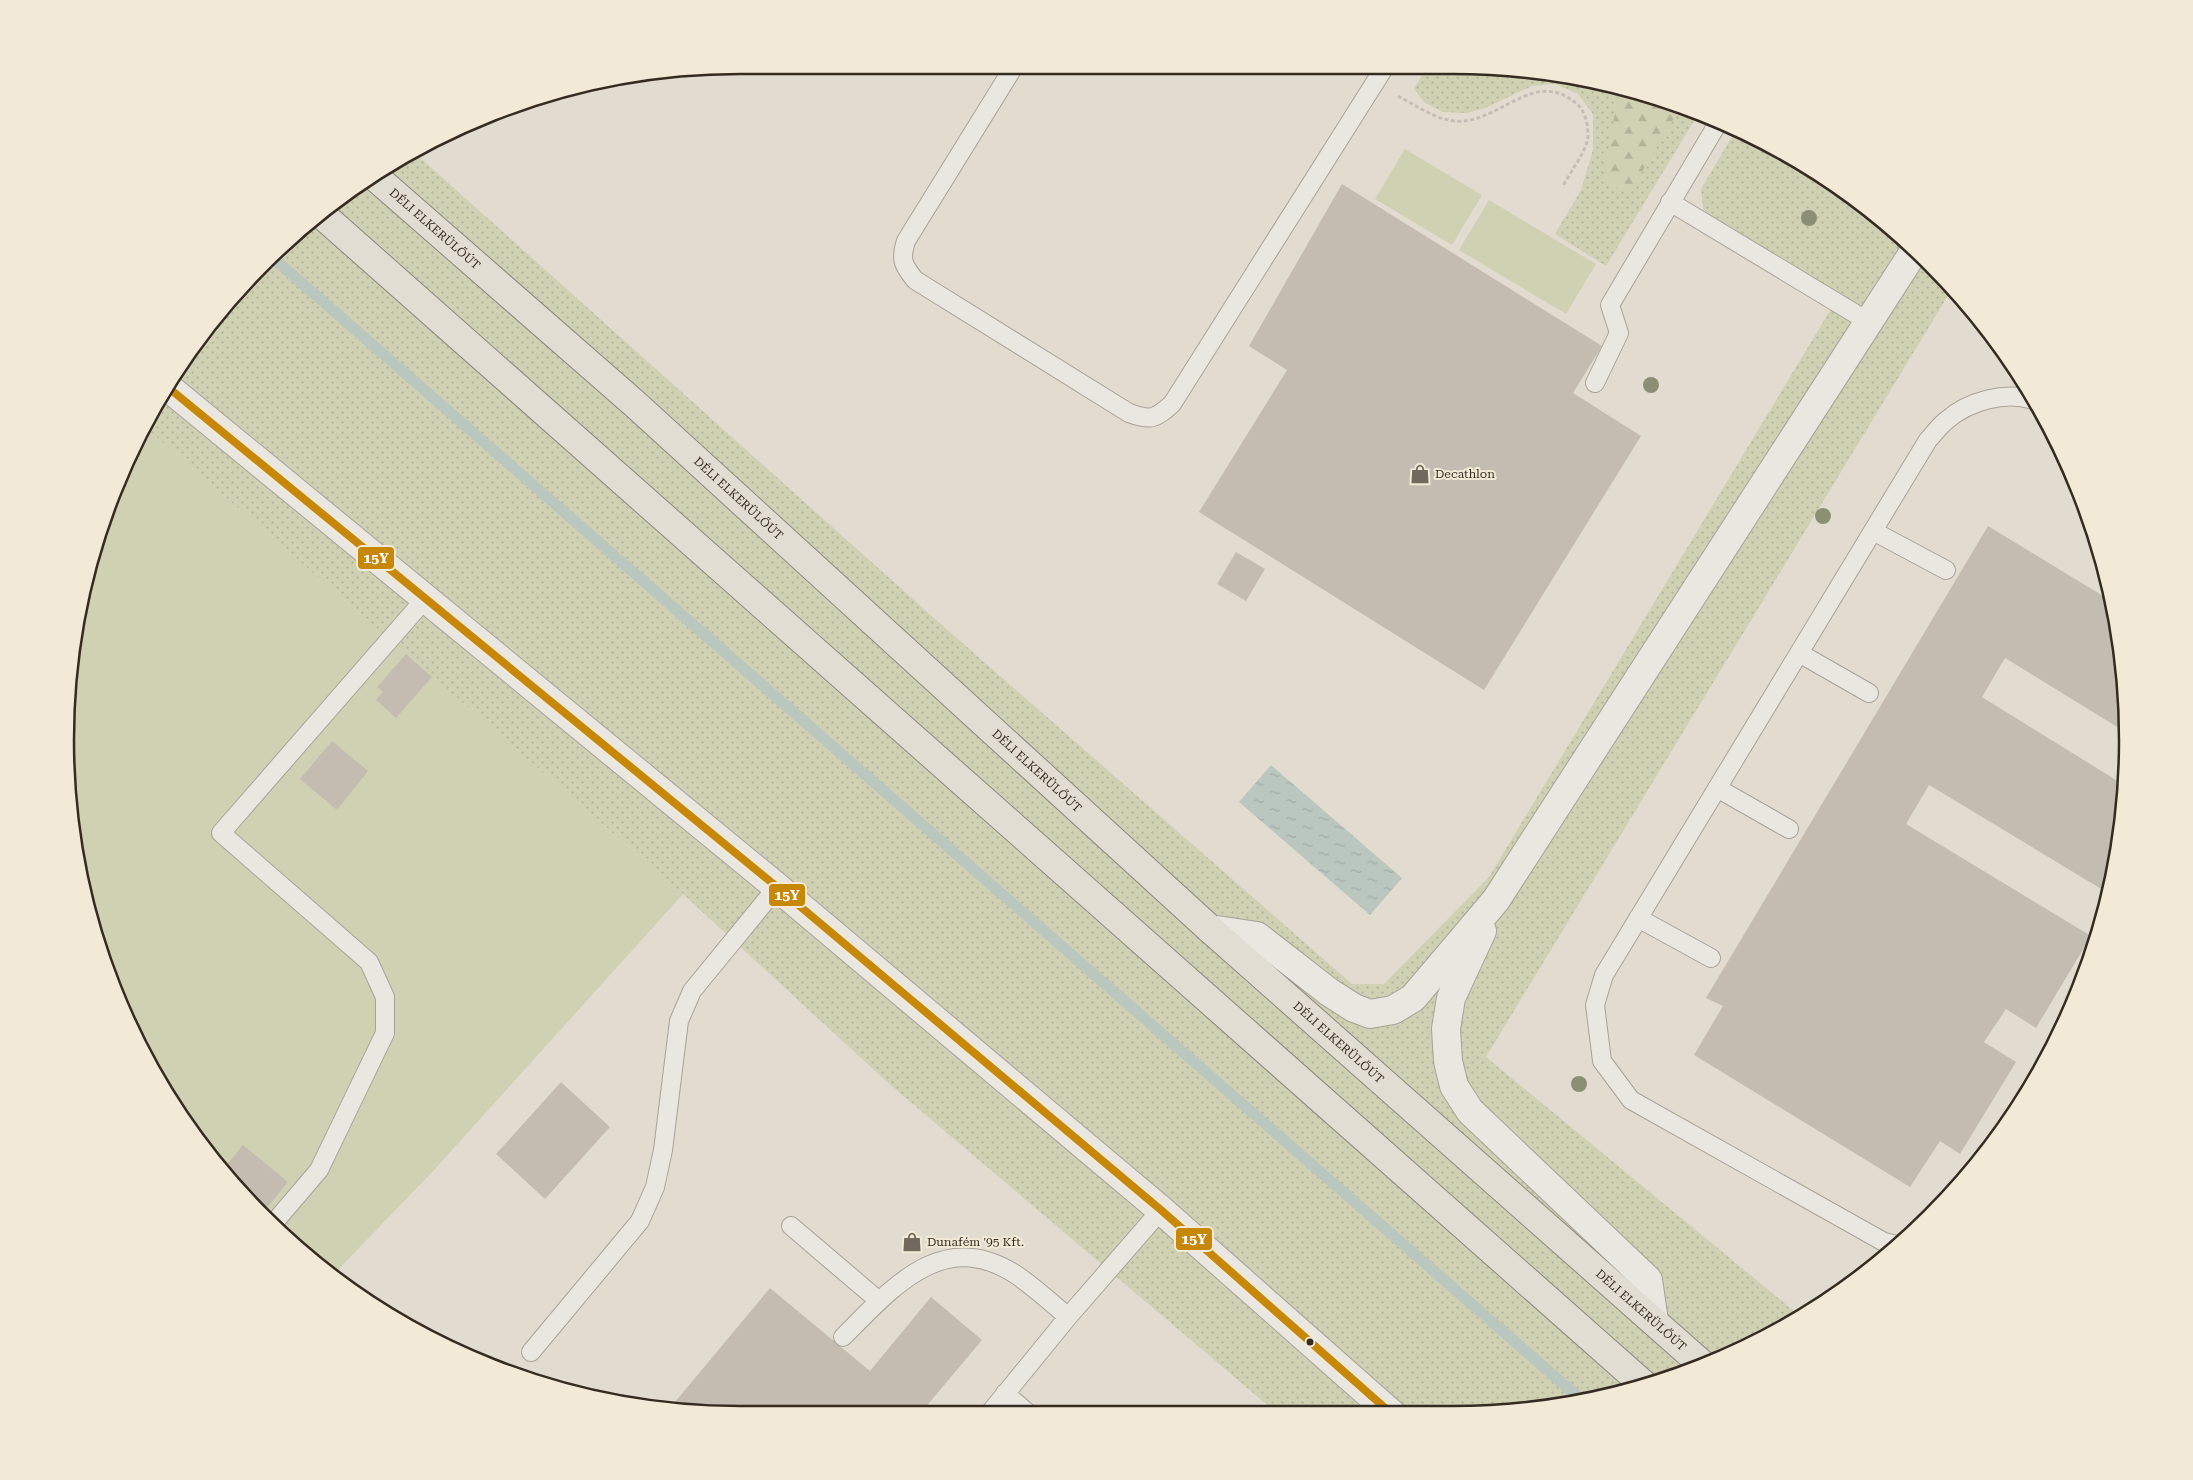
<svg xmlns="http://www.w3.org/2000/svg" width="2193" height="1480" font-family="'Roboto Serif',serif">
	<defs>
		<pattern id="grass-dots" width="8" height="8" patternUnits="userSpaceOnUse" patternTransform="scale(1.25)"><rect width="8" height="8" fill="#d0d0b3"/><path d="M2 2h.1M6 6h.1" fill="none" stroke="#b3b39a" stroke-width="1.8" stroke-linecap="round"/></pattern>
		<pattern id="forest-firs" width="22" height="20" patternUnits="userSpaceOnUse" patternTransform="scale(1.25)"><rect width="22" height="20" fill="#d0d0b3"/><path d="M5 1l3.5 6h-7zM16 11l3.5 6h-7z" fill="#b3b39a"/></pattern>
		<pattern id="water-ripples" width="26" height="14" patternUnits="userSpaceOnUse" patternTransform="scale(1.25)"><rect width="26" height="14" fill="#b9c7bf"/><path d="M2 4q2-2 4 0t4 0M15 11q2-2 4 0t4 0" fill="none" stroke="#a0aba4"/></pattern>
	</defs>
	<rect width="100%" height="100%" fill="#e2dcd0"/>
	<path fill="url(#grass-dots)" d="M1428,65H1453L1584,78L1697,116L1606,266L1555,234L1581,190L1593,150V114L1578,94L1555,84L1532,86L1485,108L1467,113L1443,112L1424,102L1414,89Z
		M1736,130L1752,135L1828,179L1930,262L1952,289L1486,1057L1800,1316L1712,1364L1585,1402L1453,1415H1279L887,1082L683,894L147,429L205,329L295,233L365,179L416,154L935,619L1352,984H1384L1489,877L1840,294L1830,292L1709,218L1703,208L1701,189Z"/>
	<path fill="url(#forest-firs)" d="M1619,90L1679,110L1628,195L1603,178Z"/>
	<path fill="#d0d0b3" d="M1405,149L1482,195L1452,245L1375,199Z
		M1489,200L1596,264L1566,314L1459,250Z
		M147,429L683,894L435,1169L333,1275L263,1217L155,1077L116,998L78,872L66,696L78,608L116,482Z"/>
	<path fill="url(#water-ripples)" d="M1271,765L1402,878L1370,915L1239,802Z"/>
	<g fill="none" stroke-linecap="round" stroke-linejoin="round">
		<path stroke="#b9c7bf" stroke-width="11" d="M272,257L1584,1402"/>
	</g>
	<path fill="#c5bcb1" d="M1342,184L1602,346L1573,393L1641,436L1484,690L1199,512L1287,370L1249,346Z
		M1988,526L2113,602L2127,733L2005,658L1982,697L2124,785L2115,871L2108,893L1929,785L1906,824L2091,936L2036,1028L2006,1009L1984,1042L2016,1062L1960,1154L1940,1141L1910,1187L1694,1055L1723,1006L1706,998Z
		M1236,552L1265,569L1246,601L1217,584Z
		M406,654L432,677L396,718L376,700L383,692L377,687Z
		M332,741L368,771L337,810L300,779Z
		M561,1082L610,1127L545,1199L496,1154Z
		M243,1145L288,1182L261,1215L225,1167Z
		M770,1288L870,1371L931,1297L982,1340L919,1415H740L670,1408Z"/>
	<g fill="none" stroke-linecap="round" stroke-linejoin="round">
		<defs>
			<path id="lane" d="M1013,68L906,241C900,260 903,265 915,280L1129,413C1151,421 1155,419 1172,404L1386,65
				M1670,202L1869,322
				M1595,383L1619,333L1610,305L1718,123
				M1873,531L1946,570
				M1799,653L1869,693
				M1717,788L1789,829
				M1638,918L1711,958
				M272,1225L319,1170L385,1033V997L369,962L221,833L425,599
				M791,1226L879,1301
				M1897,1245L1884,1242L1631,1100L1602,1061L1595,1005L1604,975L1928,440C1934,434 1940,425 1947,420C1969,401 2005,391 2033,400
				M843,1337C893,1287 944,1226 1018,1276C1035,1288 1052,1303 1068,1317
				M531,1352L640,1221L655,1187L663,1150L679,1021L692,991L777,887
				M1005,1393L1030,1415
				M988,1415L1068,1317L1161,1210"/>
			<path id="street" d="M170,389L777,887L1161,1210L1393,1415
				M1210,929L1257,936L1329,992L1354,1008L1370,1014L1393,1010L1413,998L1496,900L1915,250
				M1482,931L1451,998L1446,1029L1448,1061L1454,1086L1470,1111L1648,1280L1654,1321"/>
			<g id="primary">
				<path id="s1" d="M373,175L635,404L1210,929L1704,1366"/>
				<path d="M320,213L1643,1384"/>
			</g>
		</defs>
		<use href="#lane" stroke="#a8a298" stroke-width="20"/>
		<use href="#street" stroke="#a8a298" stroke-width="30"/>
		<use href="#primary" stroke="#8d877f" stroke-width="30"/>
		<path stroke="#c3bfb7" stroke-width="3" stroke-dasharray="4 2.5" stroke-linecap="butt" d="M1398,96C1415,105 1435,119 1454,121C1498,126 1536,64 1579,106C1586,113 1590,132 1587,142C1584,153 1569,175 1563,186"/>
		<use href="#lane" stroke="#eae7e0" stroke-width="18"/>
		<use href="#street" stroke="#eae7e0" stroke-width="28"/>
		<use href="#primary" stroke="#e2ddd2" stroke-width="28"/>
		<defs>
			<path id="bus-1" d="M170,389L777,887L1161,1210L1393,1415"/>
		</defs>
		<use href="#bus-1" stroke="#f2ead6" stroke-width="11"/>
		<use href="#bus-1" stroke="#c78708" stroke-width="8"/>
	</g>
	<g fill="#8c8f74">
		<circle cx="1809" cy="218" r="8"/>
		<circle cx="1651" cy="385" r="8"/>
		<circle cx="1823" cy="516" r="8"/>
		<circle cx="1579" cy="1084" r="8"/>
	</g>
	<defs>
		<symbol id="shop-bare" viewBox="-9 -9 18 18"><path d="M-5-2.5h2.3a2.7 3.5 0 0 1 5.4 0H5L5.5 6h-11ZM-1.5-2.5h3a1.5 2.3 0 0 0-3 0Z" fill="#72695e" stroke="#f2ead6" stroke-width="2.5" paint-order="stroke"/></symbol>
	</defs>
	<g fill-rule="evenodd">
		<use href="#shop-bare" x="1406" y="460" width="28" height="28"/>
		<use href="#shop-bare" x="898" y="1228" width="28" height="28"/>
	</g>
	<circle fill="#362b21" stroke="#f2ead6" stroke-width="2" cx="1310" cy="1342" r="4.5"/>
	<g text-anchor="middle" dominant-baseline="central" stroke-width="4" stroke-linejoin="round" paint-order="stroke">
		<g font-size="12" fill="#362b21" stroke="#f2ead6">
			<text stroke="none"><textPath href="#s1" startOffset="82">DÉLI ELKERÜLŐÚT</textPath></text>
			<text stroke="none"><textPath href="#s1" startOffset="488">DÉLI ELKERÜLŐÚT</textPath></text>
			<text stroke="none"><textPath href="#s1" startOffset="892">DÉLI ELKERÜLŐÚT</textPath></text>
			<text stroke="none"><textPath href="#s1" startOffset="1298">DÉLI ELKERÜLŐÚT</textPath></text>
			<text stroke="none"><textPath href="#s1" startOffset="1702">DÉLI ELKERÜLŐÚT</textPath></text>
		</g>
		<g font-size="12" fill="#362b21" stroke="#f2ead6" text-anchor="start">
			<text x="1435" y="474">Decathlon</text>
			<text x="927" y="1242">Dunafém '95 Kft.</text>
		</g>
	</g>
	<path d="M0 0H2193V1480H0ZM740 74H1453A666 666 0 0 1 2119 740V740A666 666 0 0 1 1453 1406H740A666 666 0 0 1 74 740V740A666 666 0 0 1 740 74Z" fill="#f2ead6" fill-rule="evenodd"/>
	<path fill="none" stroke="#362b21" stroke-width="2.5" d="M740 74H1453A666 666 0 0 1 2119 740V740A666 666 0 0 1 1453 1406H740A666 666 0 0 1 74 740V740A666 666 0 0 1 740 74Z"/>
	<g stroke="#f2ead6" stroke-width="2">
		<rect x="357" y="546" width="38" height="24" rx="5" fill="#c78708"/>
		<rect x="768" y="883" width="38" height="24" rx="5" fill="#c78708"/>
		<rect x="1175" y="1227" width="38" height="24" rx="5" fill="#c78708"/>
	</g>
	<g font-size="14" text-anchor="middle" font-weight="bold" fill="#fff">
		<text x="376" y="563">15Y</text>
		<text x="787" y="900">15Y</text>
		<text x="1194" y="1244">15Y</text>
	</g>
</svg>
